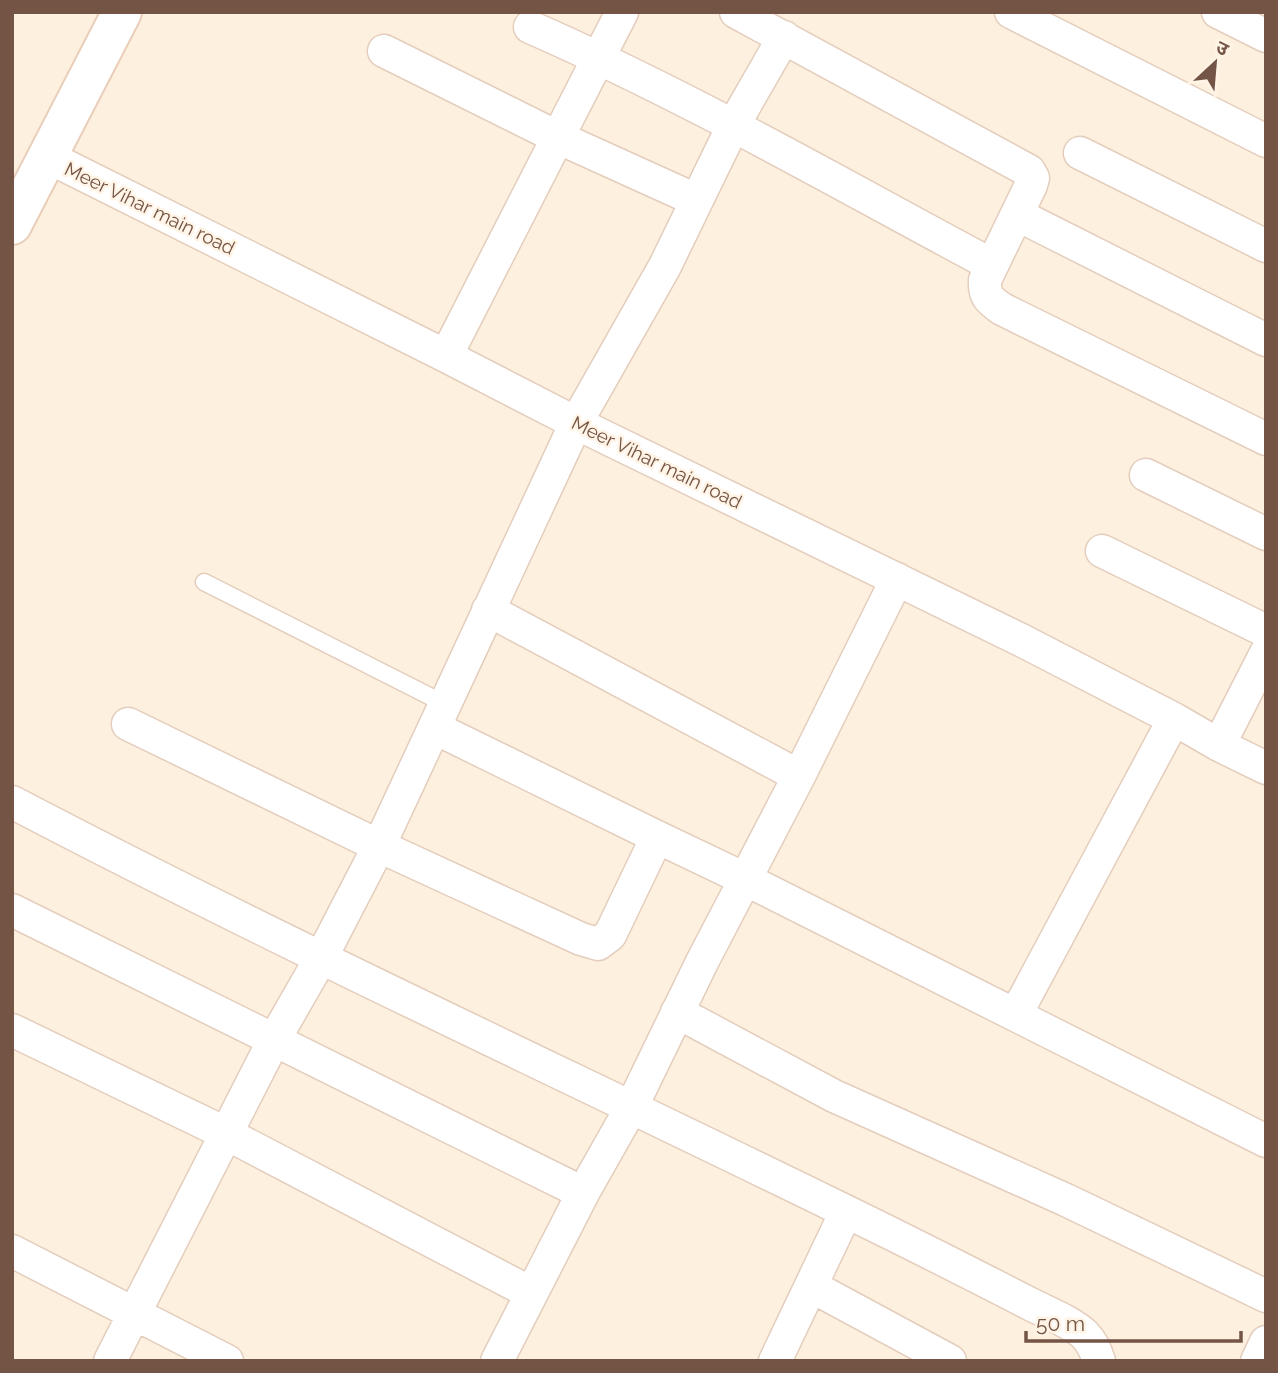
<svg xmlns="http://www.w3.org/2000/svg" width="1278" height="1373" font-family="Raleway,'Noto Sans Devanagari',sans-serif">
	<rect width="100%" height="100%" fill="#fef0de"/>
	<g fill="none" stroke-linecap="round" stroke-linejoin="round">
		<defs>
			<path id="service" d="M204,582L445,704"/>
			<path id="minor" d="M736,12L1029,171L1033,178L1031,185L985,280C984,296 989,300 1002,309L1266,439
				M1011,12L1266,141
				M1218,12L1266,36
				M530,27C688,96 840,184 992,265
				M384,51L557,137L696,200
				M1080,153L1266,246
				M48,157L446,356L576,423L1023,641L1174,719L1219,745L1266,768
				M1018,215L1266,340
				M446,356L622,12
				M1146,475L1266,534
				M1102,551L1266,631
				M488,610L799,776
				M128,724L379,846L581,939L598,944L610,935L657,837
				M435,728L657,837L745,879L1266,1141
				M1219,745L1266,653
				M12,802C304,955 603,1091 898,1237C942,1259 986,1281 1030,1304C1048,1313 1069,1321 1084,1334C1091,1341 1096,1351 1099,1361
				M12,910L583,1193
				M677,1012L834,1096L1066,1200L1266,1296
				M1016,1014L1174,719
				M12,1030L225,1133L531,1293
				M12,1251L227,1361
				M811,1286L950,1361
				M110,1361L274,1040L321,958L379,846L576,423L665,266L733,126L784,37
				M497,1361L583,1193L631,1108L702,962L799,776L897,579
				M775,1361L846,1212
				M1257,1361L1266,1342"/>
			<path id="secondary" d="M12,225L122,12"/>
		</defs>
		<use href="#service" stroke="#e4cdbd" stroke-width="19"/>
		<use href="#minor" stroke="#e4cdbd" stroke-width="35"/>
		<use href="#secondary" stroke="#e9ceb9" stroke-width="42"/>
		<use href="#service" stroke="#fff" stroke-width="16"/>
		<use href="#minor" stroke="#fff" stroke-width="32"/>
		<use href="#secondary" stroke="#fff" stroke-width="38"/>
	</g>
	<g text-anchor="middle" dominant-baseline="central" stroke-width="5" stroke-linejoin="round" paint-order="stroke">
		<g font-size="19" fill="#745445" stroke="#fff4e5">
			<text transform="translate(150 208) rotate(26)">Meer Vihar main road</text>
			<text transform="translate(657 462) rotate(26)">Meer Vihar main road</text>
		</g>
	</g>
	<rect width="1278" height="1373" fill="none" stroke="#745445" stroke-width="28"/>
	<g transform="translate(1215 63) rotate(26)" stroke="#fff4e5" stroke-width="5" paint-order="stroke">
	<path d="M0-5L12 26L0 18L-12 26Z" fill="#745445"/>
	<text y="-10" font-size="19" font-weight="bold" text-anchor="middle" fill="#745445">उ</text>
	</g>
	<path d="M1026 1331v10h215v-10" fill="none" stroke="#745445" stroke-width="3.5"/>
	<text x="1036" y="1331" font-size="21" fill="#745445" stroke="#fff4e5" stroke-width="5" paint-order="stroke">50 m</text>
</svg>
